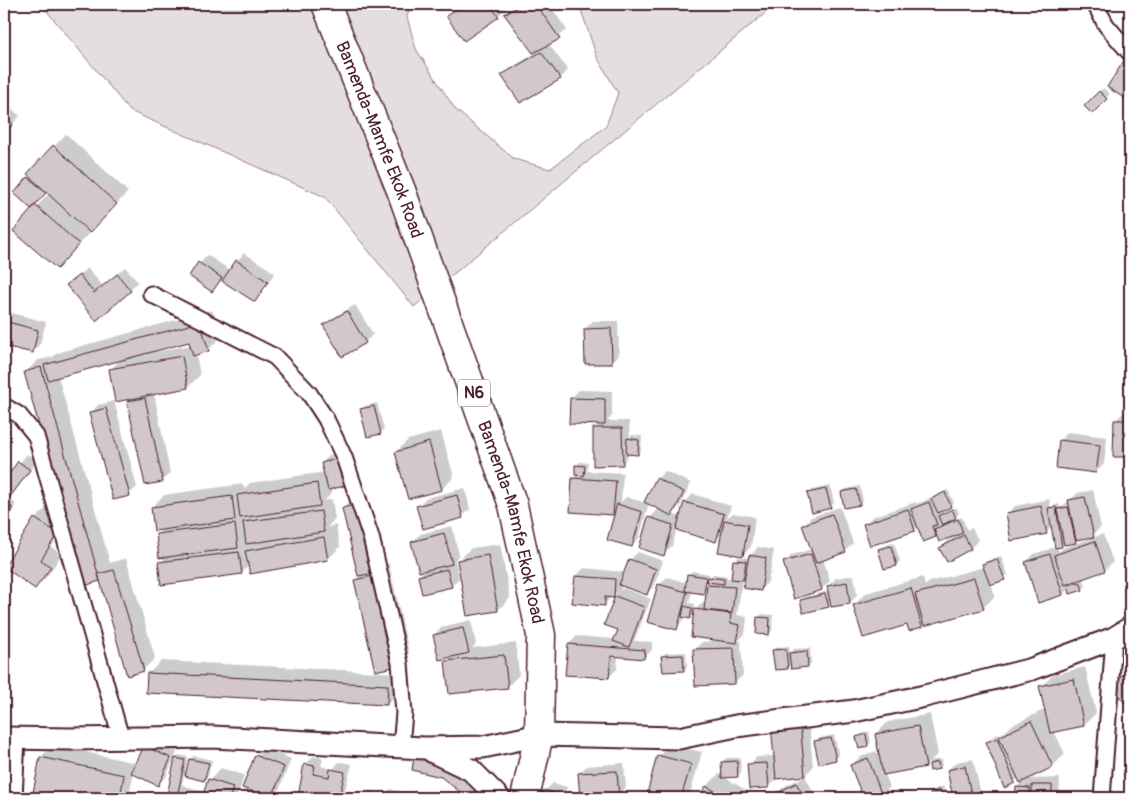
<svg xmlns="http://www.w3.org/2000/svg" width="1134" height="802" font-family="Pangolin,sans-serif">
	<rect width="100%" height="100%" fill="#fff"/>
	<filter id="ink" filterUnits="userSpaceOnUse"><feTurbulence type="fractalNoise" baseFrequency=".02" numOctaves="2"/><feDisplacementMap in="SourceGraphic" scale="10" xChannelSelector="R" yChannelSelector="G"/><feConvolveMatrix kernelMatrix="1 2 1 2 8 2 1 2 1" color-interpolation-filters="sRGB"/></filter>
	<g filter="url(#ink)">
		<path fill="#e5dee0" stroke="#987e86" d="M41,4H411L407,17L416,49L455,109L514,159L550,169L606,126L618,93L597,57L579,4H776L414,307L325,197L130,111Z"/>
		<path fill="#0003" fill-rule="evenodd" d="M462,4H502L506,9L498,16H448Z
			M519,4H549L567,30L548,43L568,70L561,78L521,102L503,76L511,68L534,54L506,14Z
			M1130,56V100L1109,87Z
			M1103,88L1110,94L1092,113L1086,106Z
			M4,102L20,116L4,134Z
			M66,134L128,192L57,267L15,231L49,193L47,191L37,201L15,193L30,176L28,174Z
			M244,253L275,273L254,300L222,279L212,291L190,276L207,255L230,270Z
			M125,267L138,282L96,319L68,285L87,268L103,286Z
			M355,305L373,334L365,342L325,326L333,318Z
			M212,310L220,338L208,350L196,354L200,375L188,387L154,393L170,473L162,481L129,402L133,397L110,370L121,359L58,376L110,563L126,558L155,658L143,670L101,580L68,523L51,547L62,554L47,576L35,588V519L47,507L67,520L26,372L38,360L53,357L57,353ZM189,340L191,345L155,352V350Z
			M4,311L46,322L40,344L32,352L4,345Z
			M593,321H618L619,355L611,363L585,329Z
			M579,390L612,391V416L607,421H629L630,438L632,435L642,436L641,450L638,454L630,453L622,464L594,429L599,424L571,398Z
			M114,401L137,487L129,494L90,413L98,405Z
			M377,403L384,429L380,433L361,409L365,406Z
			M1124,412L1130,413V456L1114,455L1116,420Z
			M441,431L454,477L442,489L409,498L396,452L408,440Z
			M1068,432L1107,437L1104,464L1096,472L1057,467L1060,440Z
			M344,452L351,477L343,485L331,488L332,493L324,501L332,499L335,519L327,527L336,525L340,547L328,559L249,565L242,573L162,583L160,563L167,556L157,535L163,528L152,507L164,495L243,484L244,489L250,483L325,472L322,463L330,455Z
			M27,454L37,461L9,499L16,504L7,517L4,515V483Z
			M580,462L588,463L587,471L623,473L621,502L626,497L646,503L657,479L665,471L691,483L680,506L672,514L681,517L685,502L693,494L731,506L727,518L733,513L755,517L751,547L743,555L723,533L715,540L677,529L672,546L664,554L650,518L659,508L649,503L639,538L631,546L616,509L612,514L573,478L576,476V466Z
			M830,486L834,503L830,507L808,494L812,490Z
			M860,486L863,501L859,504L842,492L846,489Z
			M465,488L470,509L462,517L418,506L426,498Z
			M948,490L954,503L942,510L943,513L956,507L959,513L953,520L962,517L967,530L972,528L978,540L971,548H941L953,536L938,534L935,536L918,526L915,530L871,544L864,525L872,517L916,502L917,504Z
			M1093,490L1101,527L1093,535L1057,546L1059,552L1063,548L1103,534L1113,562L1105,570L1083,578L1086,586L1082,589L1070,587L1063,594L1026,562L1034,554L1056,547L1053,526L1046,532L1007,514L1015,506L1049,499L1051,507L1059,504L1060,508L1078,493Z
			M367,497L383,565L389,564L409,653L397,665L355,580L359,577L343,508L351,500Z
			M840,507L853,543L845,551L823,559L830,581L822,589L784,563L792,555L812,549L804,525L811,517Z
			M452,526L459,555L455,560L459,578L451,586L419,576L426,570L412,542L420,534Z
			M894,543L900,561L896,565L879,549L883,546Z
			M500,544L510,598L498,610L459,560L471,548Z
			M758,547L774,550L768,582L760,590L746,575L742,580L737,615L747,617L745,634L738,641H741L743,675L735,683L694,650L702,642L720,640L695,613L690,618L685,617L676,629L659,585L667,577L687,583L688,575L692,571L709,574V578L713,574L727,576V578L732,579L735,560L738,557L749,558ZM708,588L706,602H703L694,611L695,604L689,603L692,591L704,592Z
			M638,552L663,561L654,586L646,594L622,584L621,591L624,588L651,599L634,641L652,642V650L644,658L618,656L617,669L609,677L569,644L577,636L615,639L619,629L606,624L617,592L604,604L576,576L584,568L623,572L622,578L630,560Z
			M1001,556L1008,575L991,583L995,596L983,608L925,622L921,626L854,605L866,593L923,577L925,586L929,582L984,567L983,565L987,561Z
			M854,575L857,595L850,603L831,602L828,605L801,601L805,597L829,591L828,586L836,578Z
			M762,614L773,615L772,631L769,634L758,618Z
			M471,620L476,644L472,648L516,643L519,675L507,687L447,662L453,655L434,635L442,627Z
			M789,646L790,654L794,649L810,648L811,663L808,666L791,664L787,668L773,650L777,647Z
			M686,652L687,666L683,670L662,656L666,653Z
			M161,661L400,673L399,692L387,704L149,673Z
			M1085,667L1096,713L1084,725L1054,731L1065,754L1053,766L1025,779L1060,778L1059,798H1016L1017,787L1022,782L1019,777L1014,782L987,743L995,735L1005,732L1012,725L1046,709L1041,687L1053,675Z
			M1130,668V707L1112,685Z
			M930,714L938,754L930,761L941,759L942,765L939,768L931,769L930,762L926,766L885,774L890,787L882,795L864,798L852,765L860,757L876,751L882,761L876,734L888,722Z
			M808,715L813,767L805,775L777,779L769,787L749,765L757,757L775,756Z
			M869,731L871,742L868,745L857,737Z
			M834,735L839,756L835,759L815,742L819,738Z
			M153,738L178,750L166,777L158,784L134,773L128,798H33L41,757L53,745L136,763Z
			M670,744L702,752L689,798H647L659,756Z
			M264,748L291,759L279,790L271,798H249L255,792L256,756Z
			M179,755L188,757L185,770H187L190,759L194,756L212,760L208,776L204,780L184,775L182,785L206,792L209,780L221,768L244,775L237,798H171L174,795L176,759Z
			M314,756L323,758L321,766L333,769L339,762L352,764L343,798H311L299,796L306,764Z
			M726,758H740L741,772L737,776L722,762Z
			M973,759L981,794L976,798H954L948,770L956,762Z
			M624,763L626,788L618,796L581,798L579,773L587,766Z
			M719,774L749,792L745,798H700L707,786Z
			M805,776L814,793L809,798H779L777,794L785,786Z
			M553,783L567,787L563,798H543L545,791Z
			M943,786L947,796L934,798L932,793Z
			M390,789L411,795L410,798H385Z
			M369,791L377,793L376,798H364Z
			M134,793L144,798H129Z"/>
		<path fill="#d2c7cb" stroke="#4a1f2b" d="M464,4H489L499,17L464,41L446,16Z
			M523,4H536L560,39L533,53L504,14Z
			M1042,4H1071L1044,10Z
			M541,52L561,79L520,103L501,75Z
			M1125,59L1130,63V102L1107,87Z
			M1099,91L1107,99L1092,114L1084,106Z
			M4,117L13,124L4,135Z
			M53,145L117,204L90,233L27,174Z
			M28,177L46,193L31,209L14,193Z
			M35,205L79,244L57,269L13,231Z
			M236,260L268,282L255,302L222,281Z
			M198,262L222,278L212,292L189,276Z
			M117,274L131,291L96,321L66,285L79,275L94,293Z
			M347,311L366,343L342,357L323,325Z
			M4,321L38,330L33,353L4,346Z
			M200,322L209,351L193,356L189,342L48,380L44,365Z
			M611,328L612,364H585L584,329Z
			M182,356L188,388L115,402L109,369Z
			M41,367L100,581L84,586L24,372Z
			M145,398L163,482L145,485L127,401Z
			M570,398L605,399V425L569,424Z
			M374,406L381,434L367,437L360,409Z
			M106,408L130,496L113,500L89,413Z
			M1114,420H1130V457H1113Z
			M593,428H622L623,465L593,466Z
			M627,438L639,440L638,455L626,454Z
			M1059,440L1100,445L1096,473L1056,468Z
			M429,442L442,490L408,499L395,452Z
			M336,459L344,486L328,490L321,463Z
			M18,461L30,470L10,497L4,493V481Z
			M575,465L585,466L584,476L575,475Z
			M572,478L616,481L613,515L570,512Z
			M656,478L684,492L672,516L644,502Z
			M317,483L320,506L240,518L237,495Z
			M826,489L831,508L812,513L807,493Z
			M856,489L860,505L844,508L841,492Z
			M945,492L951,507L938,513L931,499Z
			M4,494L10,498L6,503L13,508L7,518L4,516Z
			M457,495L463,518L423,529L416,506Z
			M232,496L235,520L154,531L151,507Z
			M1085,497L1094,537L1076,540L1068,500Z
			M684,502L724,514L716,542L676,530Z
			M929,502L937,525L932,526L936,537L923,542L911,509Z
			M359,504L375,573L358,576L342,508Z
			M617,504L642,512L632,547L607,540Z
			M1041,506L1047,534L1011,541L1006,513Z
			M1056,507L1062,547L1055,548L1048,508Z
			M1068,507L1076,543L1064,545L1057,509Z
			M908,509L915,531L870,546L863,524Z
			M952,509L956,518L942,525L938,516Z
			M321,511L324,532L246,544L243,522Z
			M832,514L846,552L816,563L802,525Z
			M648,517L673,525L664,556L639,548Z
			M34,518L58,533L41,560L51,567L35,589L4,567Z
			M958,519L963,533L939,542L934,529Z
			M724,520L748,525L743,556L718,552Z
			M235,524L238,548L159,558L156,534Z
			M444,533L452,564L419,572L411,542Z
			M964,535L971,549L947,562L939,548Z
			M324,537L328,560L250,574L245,551Z
			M1095,541L1105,571L1065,585L1054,555Z
			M891,546L897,566L884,569L878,549Z
			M239,552L242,574L161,585L158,562Z
			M811,554L822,590L794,599L783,562Z
			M1050,554L1063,595L1038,603L1025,562Z
			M488,555L498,611L467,616L457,560Z
			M749,555L766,558L761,591L743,588Z
			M629,559L656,569L647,595L619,585Z
			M997,559L1005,580L990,585L982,564Z
			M733,560L746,561L743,580L731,579Z
			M447,569L452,587L422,594L418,576Z
			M114,570L144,671L127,676L98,574Z
			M687,574L706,577L704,594L685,591Z
			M377,575L398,666L375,671L354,580Z
			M575,576L615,579L614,598L605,597V606L572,603Z
			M708,577L724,579V584L707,582Z
			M974,578L984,609L924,626L915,594Z
			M847,582L850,604L831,607L827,586Z
			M1080,582L1083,590L1070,594L1068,585Z
			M658,584L687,592L677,630L647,622Z
			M707,585L735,587L732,613L704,610Z
			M911,588L922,627L909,631L907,625L863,638L853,605Z
			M825,594L829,607L803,613L800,600Z
			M615,596L644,607L629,647L613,641L618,630L604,625Z
			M684,606L692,608L690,619L682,617Z
			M694,609L731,614L730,623L740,625L737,643L691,637Z
			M757,617L770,618L769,635L756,634Z
			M463,628L469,653L439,660L433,635Z
			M568,644L645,650L644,659L611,656L609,678L565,675Z
			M734,648L735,684L695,686L693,649Z
			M786,649L788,669L775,670L772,650Z
			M807,651L808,667L791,669L789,653Z
			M504,655L508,688L449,694L445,661Z
			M683,655L684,671L663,672L661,656Z
			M1130,669V709L1110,685Z
			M147,673L388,685L387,705L146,693Z
			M1074,679L1084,726L1050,733L1039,686Z
			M1031,721L1053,767L1020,783L999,737Z
			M800,722L805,776L776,779L771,725Z
			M918,726L926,767L883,775L875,734Z
			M866,734L868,746L859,749L856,737Z
			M831,738L836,760L819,764L814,741Z
			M997,738L1015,783L1004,788L986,742Z
			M144,746L171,758L158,786L131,773Z
			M255,755L284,767L272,798L242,788Z
			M657,755L691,764L681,798H646Z
			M40,757L124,775L120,798H32Z
			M414,757L439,759L459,771L489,798H468L441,777L412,770Z
			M175,758L185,760L177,797L167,795Z
			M868,758L882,796L876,798H863L850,765Z
			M189,759L209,763L204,781L185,776Z
			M737,761L738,777L722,778L721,762Z
			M938,762L939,769L930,771L929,764Z
			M767,763L769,788L749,789L747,764Z
			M304,764L315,766L313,774L329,777L330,769L345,772L339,798L298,797Z
			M965,766L972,798H953L947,770Z
			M617,771L619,797L580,798L578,773Z
			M208,779L233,787L230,798H202Z
			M796,783L805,798H778L775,794Z
			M1032,785H1052V798H1032Z
			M706,786L727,798H699Z
			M1016,787L1030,788L1029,798H1015Z
			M939,789L943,798H932L930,793Z
			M544,790L560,795L559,798H541Z
			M385,792L408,798H384Z
			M364,794L374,796V798H363Z"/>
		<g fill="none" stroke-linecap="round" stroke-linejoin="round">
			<defs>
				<path id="street" d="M1095,4L1106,25L1130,53
					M151,294L275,357L309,393L326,419L344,457L371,537L400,663L404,713L401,747
					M4,406L19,415L36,436L121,738
					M14,798L17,738
					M1102,798L1114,638"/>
				<path id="secondary" d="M4,738L71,739L212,737L424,748L483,747L539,735L679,738L736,726L854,711L925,696L1032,669L1114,638L1130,628
					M433,752L471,770L499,798"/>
				<g id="highway">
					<path id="s1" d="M326,4L401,190L513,505L541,635L539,735L525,798"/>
				</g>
			</defs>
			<use href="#street" stroke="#4a1f2b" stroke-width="19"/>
			<use href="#secondary" stroke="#4a1f2b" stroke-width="25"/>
			<use href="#highway" stroke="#4a1f2b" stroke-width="31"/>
			<use href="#street" stroke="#fff" stroke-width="15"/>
			<use href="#secondary" stroke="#fff" stroke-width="21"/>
			<use href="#highway" stroke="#fff" stroke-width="28"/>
		</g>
	</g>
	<g text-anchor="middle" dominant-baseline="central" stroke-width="5" stroke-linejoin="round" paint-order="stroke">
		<rect fill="#fff" stroke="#80626b" stroke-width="1" x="458" y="379.5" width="32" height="27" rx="4"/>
		<g font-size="16" font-weight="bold" fill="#4a1f2b">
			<text x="474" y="393">N6</text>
		</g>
		<g font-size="18" fill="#4a1f2b" stroke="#fff">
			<text stroke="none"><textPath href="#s1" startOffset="146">Bamenda-Mamfe Ekok Road</textPath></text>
			<text stroke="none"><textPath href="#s1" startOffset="551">Bamenda-Mamfe Ekok Road</textPath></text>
		</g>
	</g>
	<rect width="1134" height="802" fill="none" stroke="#fff" stroke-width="20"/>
	<rect x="10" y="10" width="1114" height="782" fill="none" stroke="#4a1f2b" stroke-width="2" filter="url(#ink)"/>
</svg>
